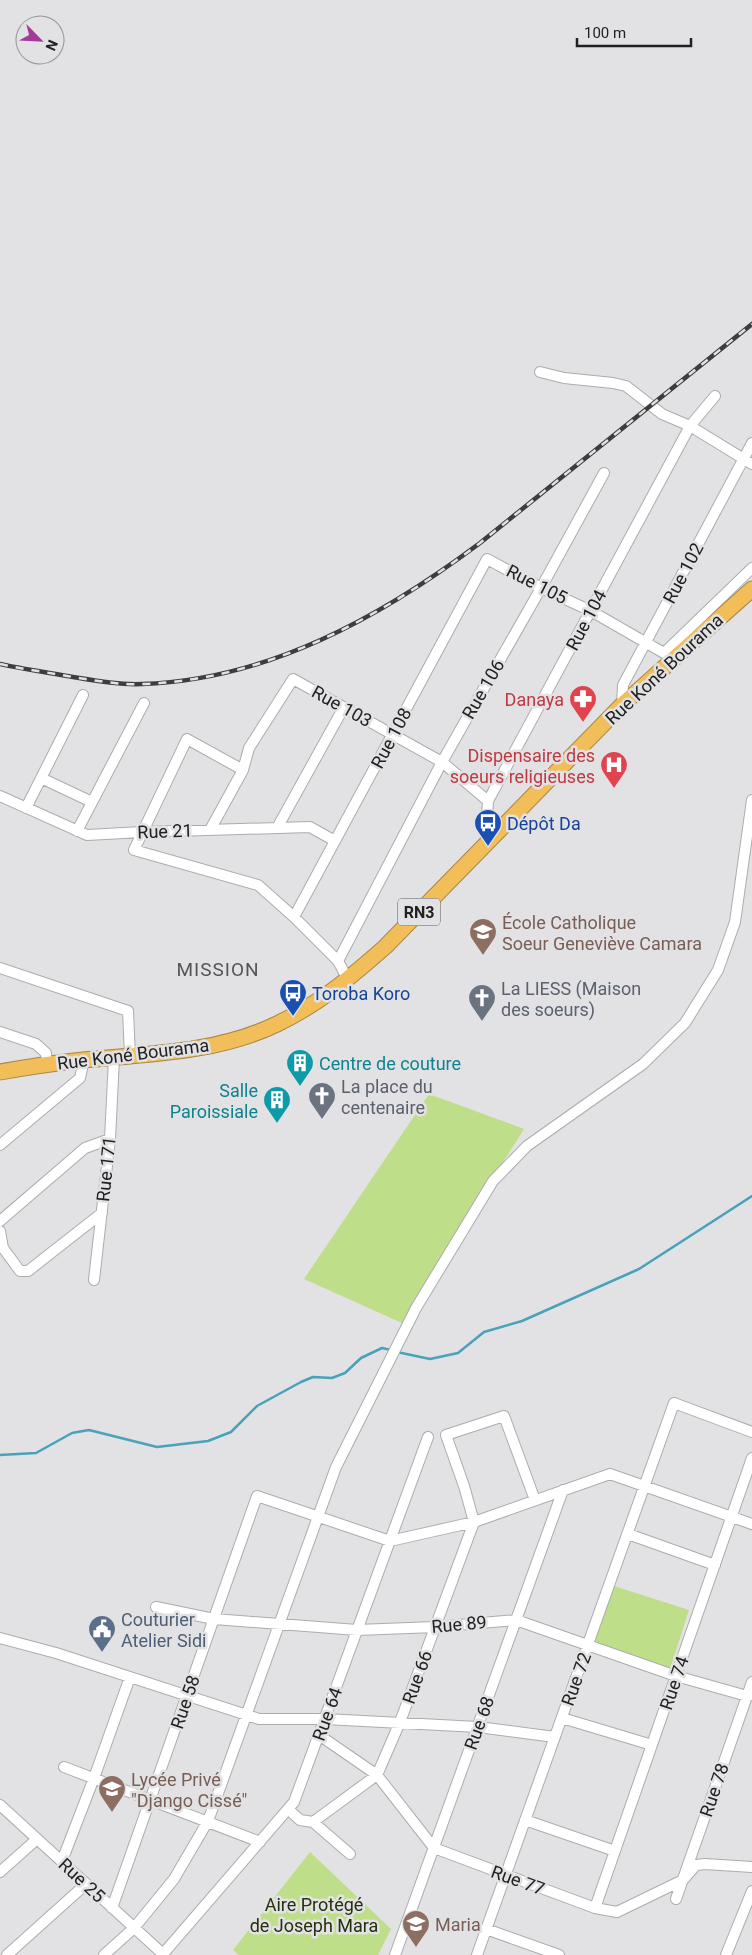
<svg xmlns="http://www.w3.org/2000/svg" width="752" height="1955" font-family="Roboto,sans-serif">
	<rect width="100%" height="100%" fill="#e2e2e4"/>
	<path fill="#bfde8a" d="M429,1094L524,1129L402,1323L304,1279Z
		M611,1585L689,1610L669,1673L591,1647Z
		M310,1852L391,1929L378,1955H239L233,1950Z"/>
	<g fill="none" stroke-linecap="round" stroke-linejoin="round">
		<path stroke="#49a2b9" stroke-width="2.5" d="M397,1352L430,1359L458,1353L484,1332L522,1321L639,1269L752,1196
			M0,1455L36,1453L72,1433L89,1430L157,1447L208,1441L231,1432L257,1406L301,1382L313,1377L332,1378L345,1373L361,1358L382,1348L391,1350"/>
		<defs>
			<path id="minor" d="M540,372L564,378L613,383L626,386L662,414L690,426L752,464
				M622,705L623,685L752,443
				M243,770L187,739L134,850L258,885L294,917L338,961L348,980
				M41,778L92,802
				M0,796L87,835L142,832L310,827L335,841
				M26,808L83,695
				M277,828L344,707
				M210,830L243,770L249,748L293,679L442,762L488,801
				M77,831L144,703
				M491,839L487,815L488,801L690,426L715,396
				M294,917L487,559L541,588L591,611L664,653L752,568
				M338,961L442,762L541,588L604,473
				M0,968L128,1011L130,1056
				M0,1032L36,1044L46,1053L47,1064
				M0,1145L80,1078L84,1060
				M0,1221L85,1148L110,1139
				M0,1231L3,1248L20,1271H28L102,1213
				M94,1280L110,1139L114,1058
				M628,1534L715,1565
				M156,1607L214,1619L357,1630L435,1627L516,1620L676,1676L747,1696L752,1695
				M0,1638L56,1653L259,1719H325L478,1727L555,1737
				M562,1718L652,1745
				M319,1735L377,1775L434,1848L595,1908L617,1912L683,1880L696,1865L705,1864L752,1867
				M64,1767L260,1842
				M0,1805L164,1955
				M288,1809L300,1820L313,1822L350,1854
				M525,1820L615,1851
				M313,1822L377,1775L400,1722L474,1522L464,1486L446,1435L504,1416L535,1500
				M62,1861L94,1778L130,1677
				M0,1872L37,1839
				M676,1899L752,1682
				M112,1908L257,1496L390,1541L474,1522L610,1474L752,1524
				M595,1908L752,1458
				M486,1929L559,1955
				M163,1954L294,1802L428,1437
				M7,1955L86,1884
				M104,1955L134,1928L174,1879L208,1821L336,1467L416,1308L493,1181L527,1146L643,1064L685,1023L718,970L735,922L752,800
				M395,1955L563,1490
				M477,1955L674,1403L752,1432
				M726,1955L752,1891"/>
			<path id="highway" d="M0,1072C28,1067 55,1063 83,1060C148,1054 217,1053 277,1024C319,1004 351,977 385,947L622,705L752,589"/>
		</defs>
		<use href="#minor" stroke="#abacad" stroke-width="12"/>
		<use href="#highway" stroke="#a88746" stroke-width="17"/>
		<use href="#minor" stroke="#fff" stroke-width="10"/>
		<use href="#highway" stroke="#f1be5a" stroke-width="15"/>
		<defs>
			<path id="rail" d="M0,664C22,669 45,672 67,676C92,680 117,685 142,684C268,680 381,617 480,543L752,324"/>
		</defs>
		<use href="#rail" stroke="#3d3d3e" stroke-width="4.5"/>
		<use href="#rail" stroke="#e2e2e4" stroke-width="2.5" stroke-dasharray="8" stroke-linecap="butt"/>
	</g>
	<defs>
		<symbol id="pharmacy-pin" viewBox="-11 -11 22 30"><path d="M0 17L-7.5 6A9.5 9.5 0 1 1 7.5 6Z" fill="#e0444e" stroke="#e2e2e4"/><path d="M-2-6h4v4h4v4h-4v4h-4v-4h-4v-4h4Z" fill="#fff"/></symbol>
		<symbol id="hospital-pin" viewBox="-11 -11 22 30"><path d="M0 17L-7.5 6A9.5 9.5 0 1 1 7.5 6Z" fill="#e0444e" stroke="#e2e2e4"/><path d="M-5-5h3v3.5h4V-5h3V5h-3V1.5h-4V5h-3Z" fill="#fff"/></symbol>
		<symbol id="bus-pin" viewBox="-11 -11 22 30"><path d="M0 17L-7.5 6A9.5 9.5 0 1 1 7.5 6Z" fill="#1a4fb4" stroke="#e2e2e4"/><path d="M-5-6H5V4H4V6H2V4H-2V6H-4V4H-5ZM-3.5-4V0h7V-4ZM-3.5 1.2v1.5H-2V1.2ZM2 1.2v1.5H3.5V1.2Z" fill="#fff"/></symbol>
		<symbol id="school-pin" viewBox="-11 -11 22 30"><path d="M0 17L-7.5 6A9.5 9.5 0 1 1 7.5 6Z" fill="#8d6e63" stroke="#e2e2e4"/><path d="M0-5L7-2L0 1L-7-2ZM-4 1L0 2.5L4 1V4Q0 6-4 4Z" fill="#fff"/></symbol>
		<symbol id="church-pin" viewBox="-11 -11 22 30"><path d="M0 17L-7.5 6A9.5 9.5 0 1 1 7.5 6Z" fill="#6b7280" stroke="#e2e2e4"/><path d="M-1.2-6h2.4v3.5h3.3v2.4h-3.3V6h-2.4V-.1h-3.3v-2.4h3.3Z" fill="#fff"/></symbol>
		<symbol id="building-pin" viewBox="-11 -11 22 30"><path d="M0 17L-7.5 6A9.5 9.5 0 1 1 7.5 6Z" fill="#0f9aa8" stroke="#e2e2e4"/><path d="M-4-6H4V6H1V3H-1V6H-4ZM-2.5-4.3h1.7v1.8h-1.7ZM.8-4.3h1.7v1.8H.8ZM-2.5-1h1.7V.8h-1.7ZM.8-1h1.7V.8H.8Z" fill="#fff"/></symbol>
		<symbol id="civic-pin" viewBox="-11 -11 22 30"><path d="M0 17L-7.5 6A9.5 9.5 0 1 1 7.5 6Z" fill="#5c6f8a" stroke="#e2e2e4"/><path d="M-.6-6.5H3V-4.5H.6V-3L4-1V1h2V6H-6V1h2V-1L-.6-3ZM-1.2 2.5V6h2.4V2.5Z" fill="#fff"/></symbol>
	</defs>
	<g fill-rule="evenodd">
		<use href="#pharmacy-pin" x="567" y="683" width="32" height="43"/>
		<use href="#hospital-pin" x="598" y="749" width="32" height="43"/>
		<use href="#bus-pin" x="472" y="807" width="32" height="43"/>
		<use href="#school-pin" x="467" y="916" width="32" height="43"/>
		<use href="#bus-pin" x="277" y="977" width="32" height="43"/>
		<use href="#church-pin" x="466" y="982" width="32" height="43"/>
		<use href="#building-pin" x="284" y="1047" width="32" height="43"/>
		<use href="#church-pin" x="306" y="1080" width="32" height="43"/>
		<use href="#building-pin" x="261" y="1084" width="32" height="43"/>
		<use href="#civic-pin" x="86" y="1613" width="32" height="43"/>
		<use href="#school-pin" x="96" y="1773" width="32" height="43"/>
		<use href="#school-pin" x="400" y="1908" width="32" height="43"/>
	</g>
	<g text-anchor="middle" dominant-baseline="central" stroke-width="5" stroke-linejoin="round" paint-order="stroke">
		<rect fill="#e2e2e4" stroke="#5b5b5c" stroke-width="1" x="398" y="898.5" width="42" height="27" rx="4"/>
		<g font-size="16" font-weight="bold" fill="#212121">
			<text x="419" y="912">RN3</text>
		</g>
		<g font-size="18" fill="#212121" stroke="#e2e2e4">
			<text transform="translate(683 573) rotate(-62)">Rue 102</text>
			<text transform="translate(537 584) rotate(27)">Rue 105</text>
			<text transform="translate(586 620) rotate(-62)">Rue 104</text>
			<text transform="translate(664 669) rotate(-43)">Rue Koné Bourama</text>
			<text transform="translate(483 689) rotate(-60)">Rue 106</text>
			<text transform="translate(342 706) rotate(29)">Rue 103</text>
			<text transform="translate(391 738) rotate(-62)">Rue 108</text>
			<text transform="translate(165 831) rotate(-2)">Rue 21</text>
			<text transform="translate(133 1054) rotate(-7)">Rue Koné Bourama</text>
			<text transform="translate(106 1169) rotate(-84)">Rue 171</text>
			<text transform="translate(459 1624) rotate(-5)">Rue 89</text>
			<text transform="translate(417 1677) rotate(-70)">Rue 66</text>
			<text transform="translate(576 1679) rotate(-70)">Rue 72</text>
			<text transform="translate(674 1683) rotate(-71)">Rue 74</text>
			<text transform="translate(185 1702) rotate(-71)">Rue 58</text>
			<text transform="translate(327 1714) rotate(-70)">Rue 64</text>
			<text transform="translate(479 1723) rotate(-70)">Rue 68</text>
			<text transform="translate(714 1790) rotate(-71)">Rue 78</text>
			<text transform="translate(82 1880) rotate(43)">Rue 25</text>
			<text transform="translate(518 1880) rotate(20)">Rue 77</text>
		</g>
		<g font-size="18" fill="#be3a42" stroke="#e2e2e4" text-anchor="end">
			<text x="564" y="699">Danaya</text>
			<text x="595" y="755">Dispensaire des<tspan x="595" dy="21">soeurs religieuses</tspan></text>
		</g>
		<g font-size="18" fill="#164399" stroke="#e2e2e4" text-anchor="start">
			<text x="507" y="823">Dépôt Da</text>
			<text x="312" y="993">Toroba Koro</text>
		</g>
		<g font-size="18" fill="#785e54" stroke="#e2e2e4" text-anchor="start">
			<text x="502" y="922">École Catholique<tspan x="502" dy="21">Soeur Geneviève Camara</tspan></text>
			<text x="131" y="1779">Lycée Privé<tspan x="131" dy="21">"Django Cissé"</tspan></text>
			<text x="435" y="1924">Maria</text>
		</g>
		<g font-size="18" fill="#5b616d" stroke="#e2e2e4" text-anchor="start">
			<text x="501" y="988">La LIESS (Maison<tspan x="501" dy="21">des soeurs)</tspan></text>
			<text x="341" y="1086">La place du<tspan x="341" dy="21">centenaire</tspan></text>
		</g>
		<g font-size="18" fill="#0d838f" stroke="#e2e2e4" text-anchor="start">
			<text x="319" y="1063">Centre de couture</text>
			<text x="258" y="1090" text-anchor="end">Salle<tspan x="258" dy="21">Paroissiale</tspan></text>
		</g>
		<g font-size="18" fill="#4e5e75" stroke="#e2e2e4" text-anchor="start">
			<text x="121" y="1619">Couturier<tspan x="121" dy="21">Atelier Sidi</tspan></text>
		</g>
		<g font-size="18" fill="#25310c" stroke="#e2e2e4">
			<text x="314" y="1904">Aire Protégé<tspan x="314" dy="21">de Joseph Mara</tspan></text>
		</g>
		<g font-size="19" letter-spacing="1" fill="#555556" stroke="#e2e2e4">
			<text x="218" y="969">MISSION</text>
		</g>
	</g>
	<g transform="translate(40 40) rotate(114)"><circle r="24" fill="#e2e2e4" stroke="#959596"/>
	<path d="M0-4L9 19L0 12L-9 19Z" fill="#a53999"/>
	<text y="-8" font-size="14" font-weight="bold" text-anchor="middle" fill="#212121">N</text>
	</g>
	<path d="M577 38v8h114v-8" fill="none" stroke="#212121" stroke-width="2.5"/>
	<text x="584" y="38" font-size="15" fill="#212121" stroke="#e2e2e4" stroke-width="4" paint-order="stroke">100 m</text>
</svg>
